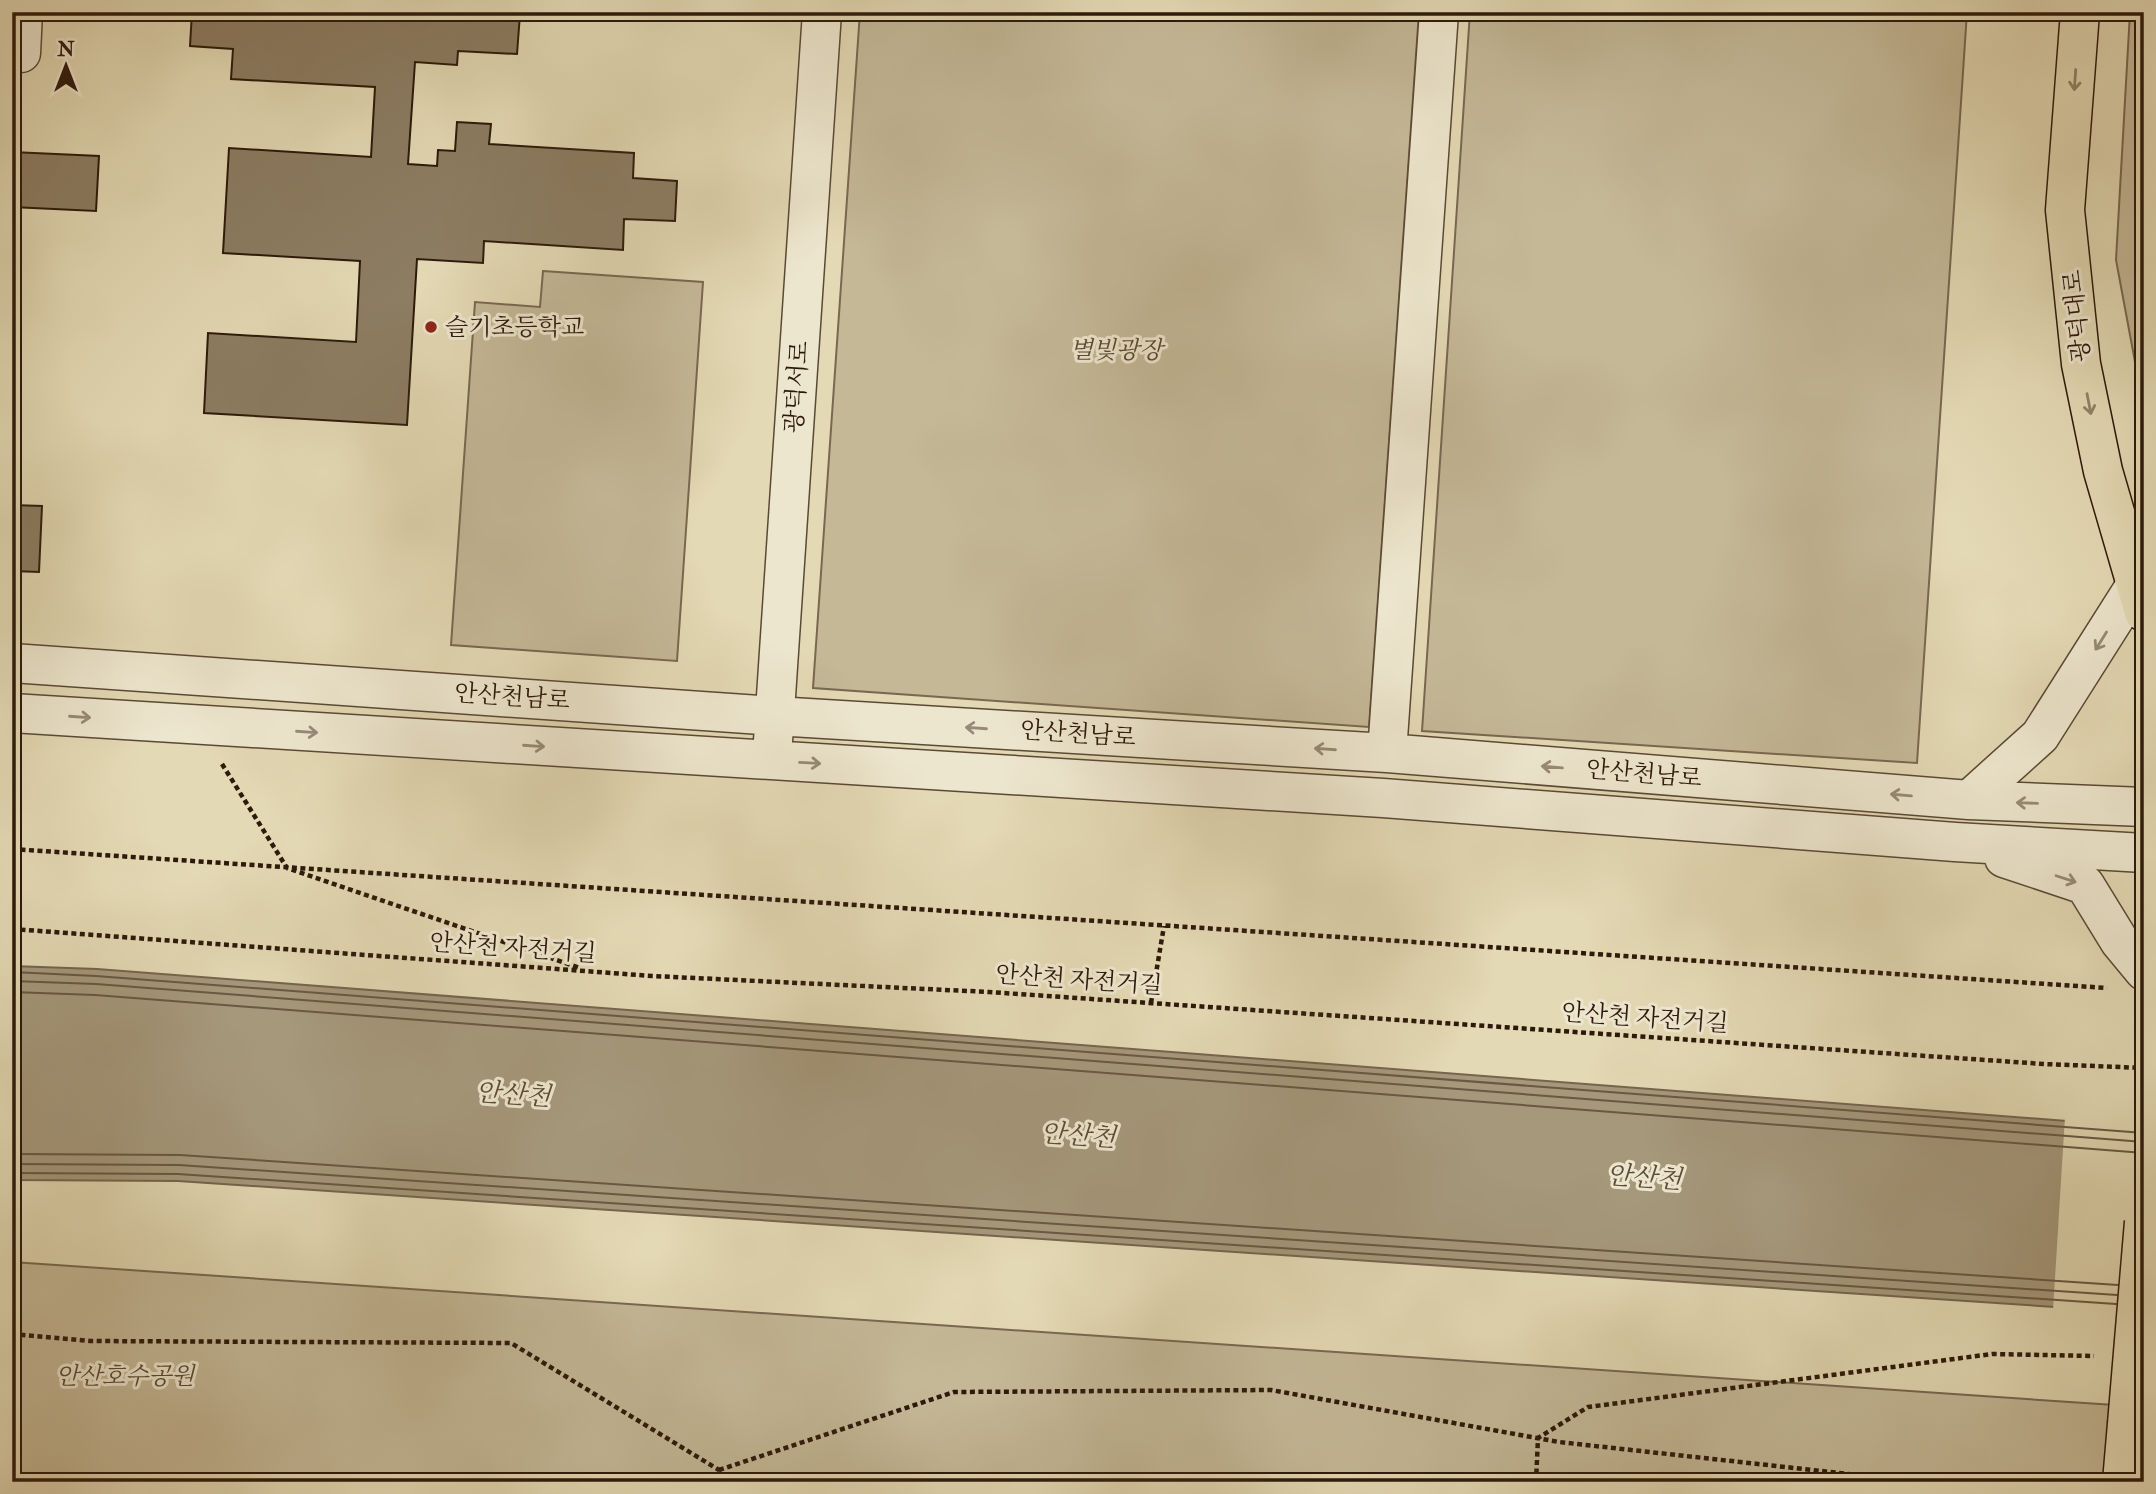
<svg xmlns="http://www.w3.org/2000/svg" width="2156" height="1494" font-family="'IM FELL Double Pica','Noto Serif KR',serif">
	<rect width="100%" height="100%" fill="#e3d9b4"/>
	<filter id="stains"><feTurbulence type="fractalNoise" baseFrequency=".00286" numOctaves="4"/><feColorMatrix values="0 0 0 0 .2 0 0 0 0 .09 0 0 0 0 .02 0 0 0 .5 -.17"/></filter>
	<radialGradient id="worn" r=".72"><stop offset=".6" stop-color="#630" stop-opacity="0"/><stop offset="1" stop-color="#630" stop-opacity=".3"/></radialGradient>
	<path fill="#c4b897" stroke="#786851" stroke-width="2" d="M860,12H1419L1369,727L813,688Z
		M1470,12H1967L1917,763L1422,731Z
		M2130,12H2144V410L2116,260Z
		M543,271L703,282L677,661L451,645L475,302L540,307Z
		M12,1262L2144,1407V1482H12Z"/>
	<path fill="#a5987b" stroke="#75654e" stroke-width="2" d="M12,966L97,969L2144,1127V1313L178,1181L12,1180Z"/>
	<path fill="#e3d9b4" d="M2065,1117L2144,1123V1316L2053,1310Z"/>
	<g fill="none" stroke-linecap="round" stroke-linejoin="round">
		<path stroke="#695843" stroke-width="2" d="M12,972L96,976L2144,1133
			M12,981L96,984L2144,1142
			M12,992L95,995L2144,1153
			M12,1154L180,1155L2118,1285
			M12,1164L179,1165L2117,1295
			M12,1173L178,1174L2116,1304"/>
	</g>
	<path fill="#8c7d63" stroke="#2d190b" stroke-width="2" d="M192,12L520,14L517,54L458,51L457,65L415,62L408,164L437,166L438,150L455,151L457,122L491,124L489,144L634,153L633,178L677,181L675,221L624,219L623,250L484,241L483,263L417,259L407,425L204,413L208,333L356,342L360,261L223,253L229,148L371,157L375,87L231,79L233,49L190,46Z
		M12,152L99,156L96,211L12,207Z
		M12,505L42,506L39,572L12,571Z"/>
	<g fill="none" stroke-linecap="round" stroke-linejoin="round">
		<defs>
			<path id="minor" d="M12,53H21L23,12
				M12,663L775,716L1387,753L1969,800L2144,807
				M12,713L1383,798L1955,842L2144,853
				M773,741L822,12
				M1387,753L1439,12
				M1969,800L2040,736L2137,583
				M2004,858L2085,885L2120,942L2144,971"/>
			<path id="major" d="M2080,12L2065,210L2081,364L2103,471L2144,612
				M2122,1482L2127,1424"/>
		</defs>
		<use href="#minor" stroke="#5a4935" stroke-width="41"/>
		<use href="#major" stroke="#2d190b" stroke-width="41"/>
		<path stroke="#2d190b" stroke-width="4.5" stroke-dasharray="5 3.5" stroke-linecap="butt" d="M222,764L287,868L580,968
			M12,849L2107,988
			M12,929L652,976L989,992L2044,1064L2144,1068
			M1151,1003L1164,926
			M12,1334L90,1341L511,1343L719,1470L721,1482
			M719,1470L954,1392L1271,1390L1559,1442L1921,1482
			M1536,1482L1538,1438L1588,1407L1992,1354L2094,1356"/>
		<use href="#minor" stroke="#ede6ce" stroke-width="38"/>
		<use href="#major" stroke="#e3d9b4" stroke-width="38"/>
		<defs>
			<path id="major-bridge" d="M2127,1424L2144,1222"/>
		</defs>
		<use href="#major-bridge" stroke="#2d190b" stroke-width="41" stroke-linecap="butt"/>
		<use href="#major-bridge" stroke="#e3d9b4" stroke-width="38"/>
	</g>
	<defs><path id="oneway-shaft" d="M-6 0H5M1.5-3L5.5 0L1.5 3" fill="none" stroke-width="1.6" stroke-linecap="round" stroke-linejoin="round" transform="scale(1.75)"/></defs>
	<g stroke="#918368">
		<use href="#oneway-shaft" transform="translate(2075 80) rotate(94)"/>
		<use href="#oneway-shaft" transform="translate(2089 404) rotate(79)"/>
	</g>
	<g stroke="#978a76">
		<use href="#oneway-shaft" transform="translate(2101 641) rotate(122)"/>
		<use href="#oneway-shaft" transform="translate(80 717) rotate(4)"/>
		<use href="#oneway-shaft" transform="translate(976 728) rotate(-176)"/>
		<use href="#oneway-shaft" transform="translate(307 732) rotate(4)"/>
		<use href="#oneway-shaft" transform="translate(534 746) rotate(4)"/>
		<use href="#oneway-shaft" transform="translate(1325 749) rotate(-176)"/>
		<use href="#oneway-shaft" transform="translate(810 763) rotate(3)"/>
		<use href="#oneway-shaft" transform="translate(1552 767) rotate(-175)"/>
		<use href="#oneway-shaft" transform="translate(1901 795) rotate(-175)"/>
		<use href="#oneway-shaft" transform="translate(2027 803) rotate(-178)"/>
		<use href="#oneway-shaft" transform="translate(2066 879) rotate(18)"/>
	</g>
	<circle fill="#8f2418" stroke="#ede6ce" stroke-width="2.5" cx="431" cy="327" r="7"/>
	<g text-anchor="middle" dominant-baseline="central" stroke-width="6" stroke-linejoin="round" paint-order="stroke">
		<g font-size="24" fill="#2d190b" stroke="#ede6ce">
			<text transform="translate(2077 316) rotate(-96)">광덕대로</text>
			<text transform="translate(797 387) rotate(-86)">광덕서로</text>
			<text transform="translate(512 697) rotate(4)">안산천남로</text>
			<text transform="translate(1078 734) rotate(4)">안산천남로</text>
			<text transform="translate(1644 774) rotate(5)">안산천남로</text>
			<text transform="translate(513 948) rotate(4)">안산천 자전거길</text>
			<text transform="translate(1079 980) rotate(4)">안산천 자전거길</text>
			<text transform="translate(1645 1018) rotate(4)">안산천 자전거길</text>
		</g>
		<g font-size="24" fill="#2d190b" stroke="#ede6ce" text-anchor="start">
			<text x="445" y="327">슬기초등학교</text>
		</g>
		<g font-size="24" font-style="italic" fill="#5a4935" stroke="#ede6ce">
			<text x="1116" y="350">별빛광장</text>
			<text x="125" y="1376">안산호수공원</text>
		</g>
		<g font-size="26" font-style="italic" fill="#5d4c38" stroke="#ede6ce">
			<text transform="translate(513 1095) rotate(4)">안산천</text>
			<text transform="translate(1078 1136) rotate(4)">안산천</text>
			<text transform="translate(1644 1178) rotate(4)">안산천</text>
		</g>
	</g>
	<rect width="2156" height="1494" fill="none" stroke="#e3d9b4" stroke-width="42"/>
	<rect x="14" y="14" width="2128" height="1466" fill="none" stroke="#2d190b" stroke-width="3.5"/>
	<rect x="21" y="21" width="2114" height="1452" fill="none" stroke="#2d190b" stroke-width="2"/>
	<g transform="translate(66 66)" stroke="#ede6ce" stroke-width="5" paint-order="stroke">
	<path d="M0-5L12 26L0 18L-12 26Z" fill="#2d190b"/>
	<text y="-10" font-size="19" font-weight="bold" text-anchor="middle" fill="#2d190b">N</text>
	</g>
	<rect width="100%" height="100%" filter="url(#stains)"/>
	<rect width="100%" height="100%" fill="url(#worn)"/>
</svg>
